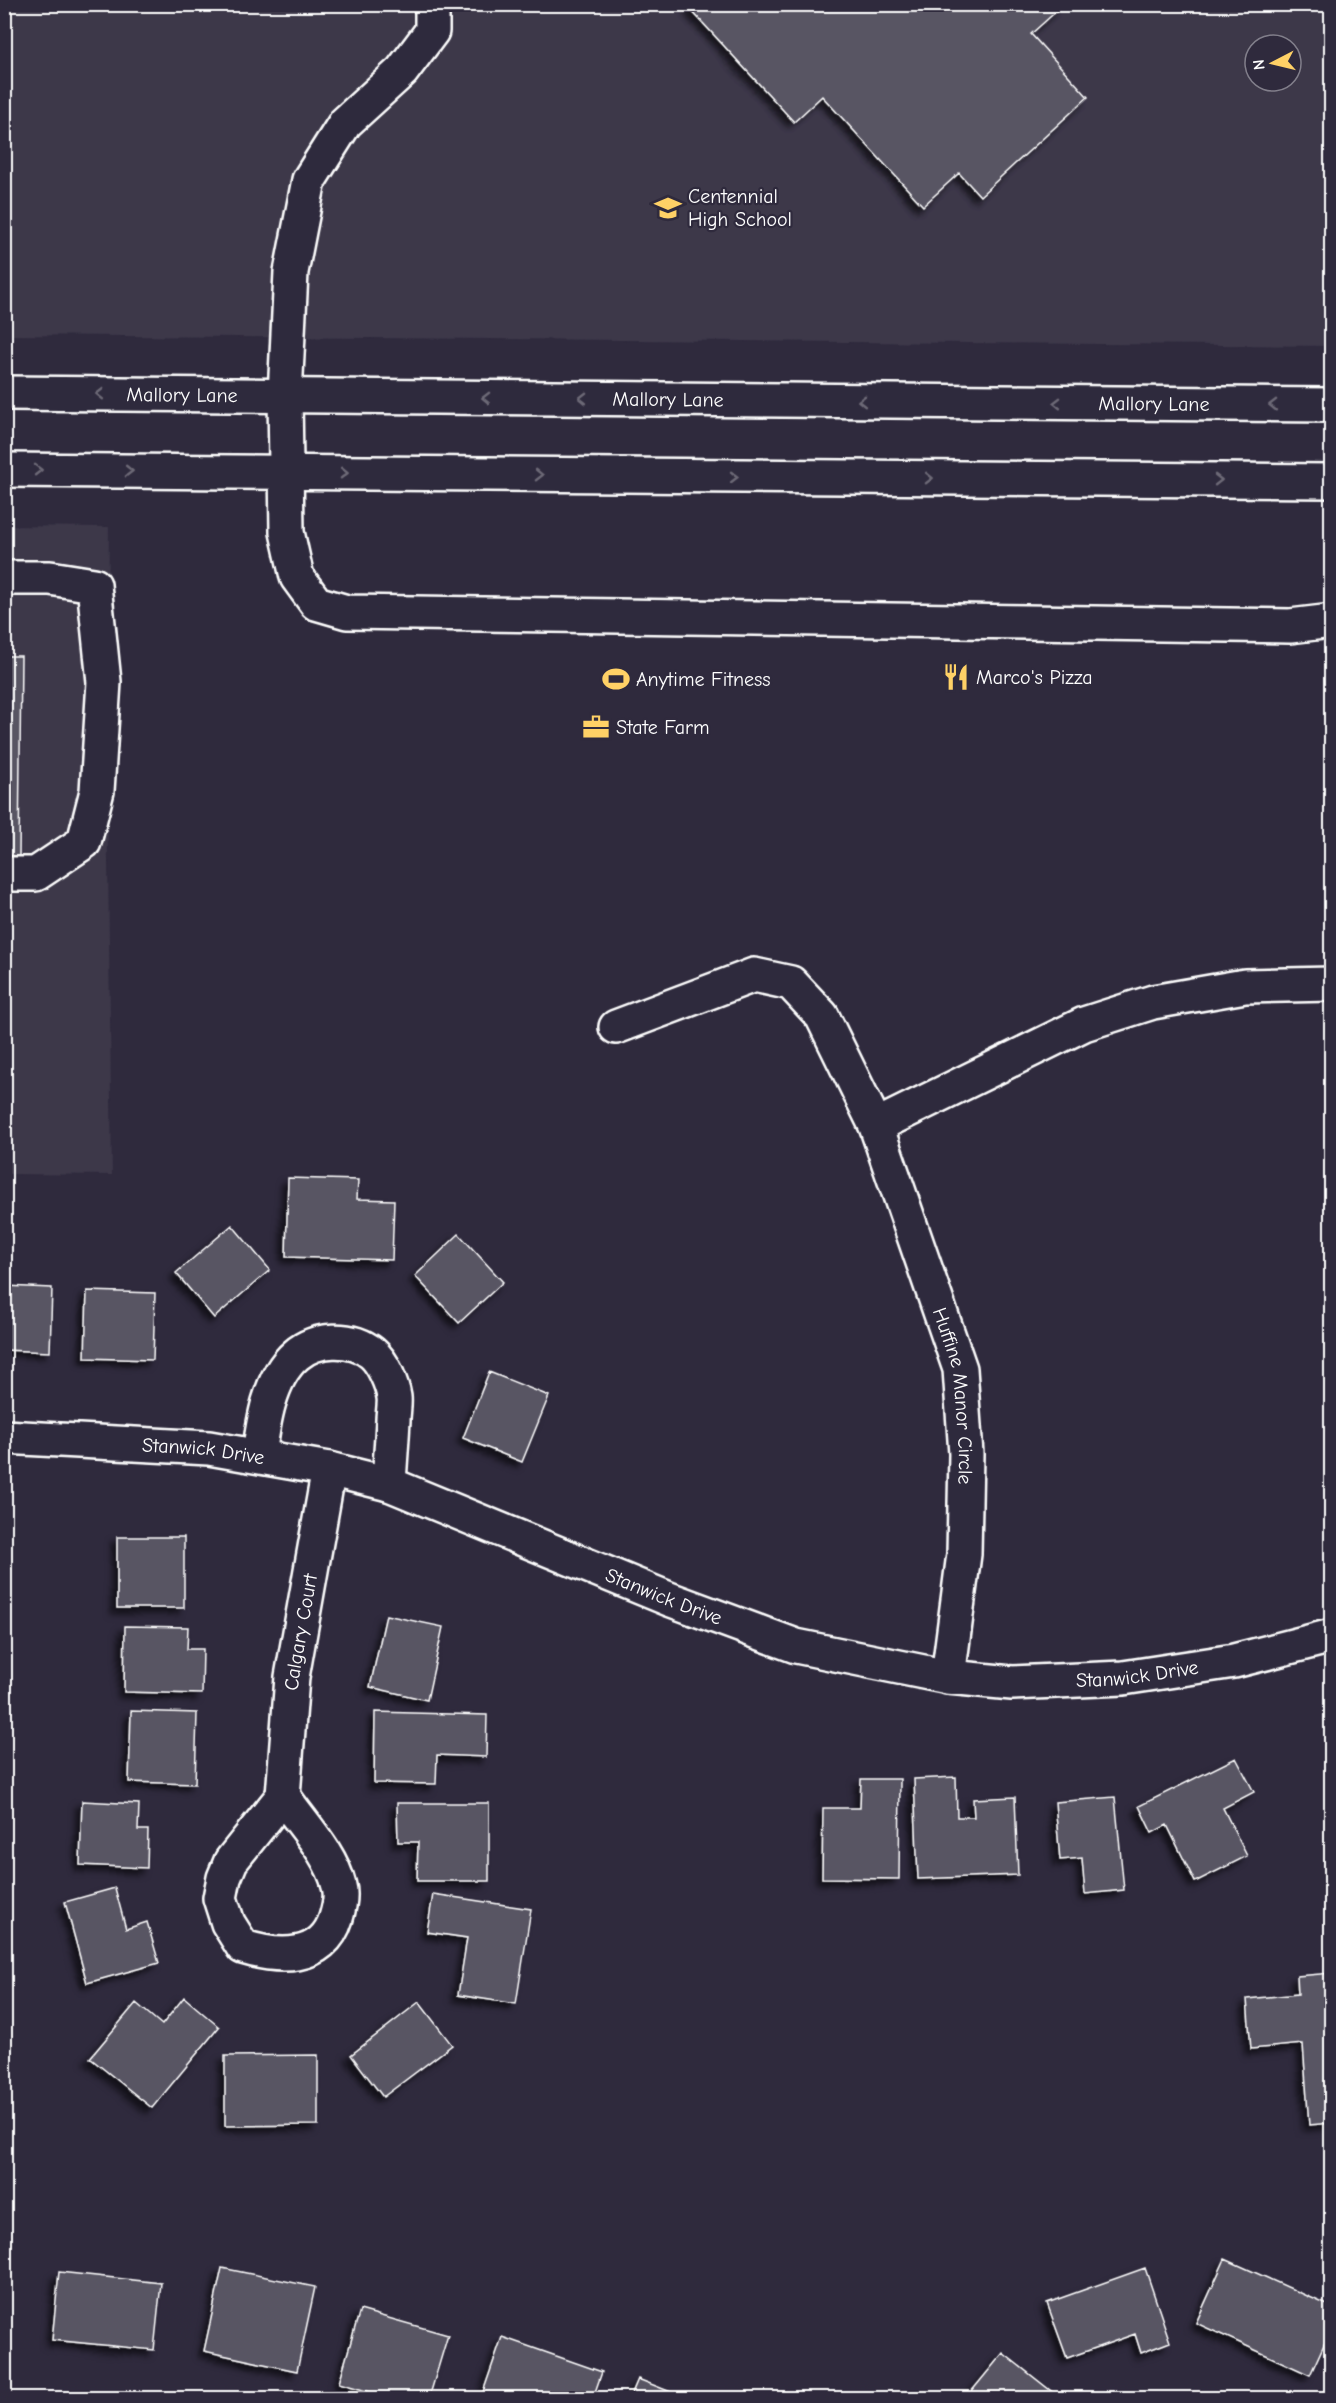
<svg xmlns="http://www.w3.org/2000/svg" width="1336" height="2403" font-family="'Comic Neue',sans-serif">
	<defs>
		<filter id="shadow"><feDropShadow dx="-5.5" dy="5.5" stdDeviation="3" flood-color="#0009"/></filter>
	</defs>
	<rect width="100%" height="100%" fill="#2f2a3d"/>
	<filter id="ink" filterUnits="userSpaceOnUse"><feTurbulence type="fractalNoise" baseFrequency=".0167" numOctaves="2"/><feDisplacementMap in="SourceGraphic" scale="12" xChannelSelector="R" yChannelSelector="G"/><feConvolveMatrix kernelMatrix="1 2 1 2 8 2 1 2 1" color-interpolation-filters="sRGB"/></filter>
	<g filter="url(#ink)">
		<path fill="#3c3749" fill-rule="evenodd" d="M5,5H1331V346L5,335ZM1255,45H1291V81H1255Z
			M5,526L109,527L107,781L112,1175L5,1174Z"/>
		<path fill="#595564" stroke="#fff" stroke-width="1.5" filter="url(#shadow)" d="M695,4H1057L1060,8L1031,34L1088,97L980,196L959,173L923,206L822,96L794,122L690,9Z
			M4,656H21L19,856L4,855Z
			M288,1178L358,1180L357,1199L394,1200L392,1260L286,1257Z
			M232,1225L270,1270L214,1318L176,1273Z
			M459,1234L503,1282L459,1323L415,1276Z
			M4,1286L52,1288L50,1352L4,1350Z
			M87,1291L155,1293L153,1360L85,1358Z
			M489,1372L549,1396L522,1462L463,1438Z
			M117,1537H184V1608H117Z
			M386,1615L443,1627L427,1700L370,1687Z
			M125,1626L188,1627L187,1649H203L202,1694L124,1692Z
			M131,1711L197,1713L195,1784L129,1782Z
			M375,1712L487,1715L486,1757L437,1755L436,1784L374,1783Z
			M1236,1758L1254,1792L1223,1808L1247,1856L1195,1882L1167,1825L1152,1833L1139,1806Z
			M956,1777L957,1817H974L973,1799L1015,1797L1018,1875L918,1879L914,1779Z
			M861,1779H900L899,1879L822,1878L823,1808H860Z
			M1115,1797L1124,1890L1085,1894L1082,1858L1060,1860L1055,1802Z
			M82,1801L139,1804L138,1830H148L147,1868L80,1865Z
			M397,1803H489V1881H417L418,1842H398Z
			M115,1888L126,1929L147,1922L159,1963L87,1983L65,1902Z
			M433,1894L531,1909L516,2004L458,1995L467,1938L427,1932Z
			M1332,1973V2123L1309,2125L1303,2044L1251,2049L1247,1999L1298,1994L1297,1976Z
			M184,1997L219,2027L152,2108L90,2058L136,2003L162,2025Z
			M419,2002L452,2045L383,2097L351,2055Z
			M318,2055V2125L225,2126V2056Z
			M1225,2259L1332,2307V2327L1310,2375L1196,2323Z
			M222,2268L315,2287L297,2371L204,2351Z
			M1145,2268L1170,2342L1141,2353L1135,2334L1067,2358L1047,2303Z
			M59,2272L161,2283L154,2350L52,2340Z
			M360,2310L448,2335L429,2398H391L339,2383Z
			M502,2337L602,2372L593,2398H481Z
			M1003,2353L1060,2398H966Z
			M638,2379L686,2398H630Z"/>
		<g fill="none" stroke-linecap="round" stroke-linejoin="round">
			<defs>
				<g id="minor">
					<path d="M432,4V31L402,71L345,123L309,180L291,272L285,396L287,532L297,577L316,603L347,612L1290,626L1332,621"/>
					<path d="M4,578H50L94,585L104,682L97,791L84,842L36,874H4"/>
					<path id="s1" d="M616,1027L754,975L791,983L822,1016L876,1126L960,1369L966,1454L964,1554L948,1677"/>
					<path d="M876,1126L1084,1024L1153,1002L1245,986L1332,984"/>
					<path id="s2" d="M4,1437L209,1448L329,1469L389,1484L669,1599L796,1646L948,1677L1012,1683L1123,1678L1234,1661L1332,1636"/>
					<path d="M259,1456C263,1424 269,1378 296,1355C315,1338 351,1336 372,1353C383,1362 392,1384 394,1397C395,1404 393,1413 393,1420C392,1441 390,1463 389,1484"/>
					<path d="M283,1796C302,1824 331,1853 339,1886C342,1896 339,1908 336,1918C323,1961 278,1958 243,1947L228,1923L220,1898L224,1878L231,1861Z"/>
					<path id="s3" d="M283,1796L292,1677L329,1469"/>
				</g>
				<g id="major">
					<path id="s4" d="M4,393L1332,405"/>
					<path d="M4,470L1332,481"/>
				</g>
			</defs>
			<use href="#minor" stroke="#fff" stroke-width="38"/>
			<use href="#major" stroke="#fff" stroke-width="38"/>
			<use href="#minor" stroke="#2f2a3d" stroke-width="33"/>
			<use href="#major" stroke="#2f2a3d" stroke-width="33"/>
		</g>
		<defs><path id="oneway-chevron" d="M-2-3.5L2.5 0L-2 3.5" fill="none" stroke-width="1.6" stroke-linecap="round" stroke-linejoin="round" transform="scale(1.5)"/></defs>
		<g stroke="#6d6a77">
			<use href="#oneway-chevron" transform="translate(100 394) rotate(-179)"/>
			<use href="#oneway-chevron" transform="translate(486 398) rotate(-179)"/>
			<use href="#oneway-chevron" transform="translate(583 398) rotate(-179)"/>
			<use href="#oneway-chevron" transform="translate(862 401) rotate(-179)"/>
			<use href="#oneway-chevron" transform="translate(1057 403) rotate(-179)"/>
			<use href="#oneway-chevron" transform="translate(1273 405) rotate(-179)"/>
			<use href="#oneway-chevron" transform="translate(38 470)"/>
			<use href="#oneway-chevron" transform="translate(129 471) rotate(1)"/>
			<use href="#oneway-chevron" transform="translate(344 473) rotate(1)"/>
			<use href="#oneway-chevron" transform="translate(539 475) rotate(1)"/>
			<use href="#oneway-chevron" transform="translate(734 477)"/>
			<use href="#oneway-chevron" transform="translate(929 478) rotate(1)"/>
			<use href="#oneway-chevron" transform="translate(1218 480)"/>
		</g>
	</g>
	<defs>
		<symbol id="school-bare" viewBox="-9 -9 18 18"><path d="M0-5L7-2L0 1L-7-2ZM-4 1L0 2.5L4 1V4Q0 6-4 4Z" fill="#ffd166" stroke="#2f2a3d" stroke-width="2.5" paint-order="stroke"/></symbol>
		<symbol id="restaurant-bare" viewBox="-9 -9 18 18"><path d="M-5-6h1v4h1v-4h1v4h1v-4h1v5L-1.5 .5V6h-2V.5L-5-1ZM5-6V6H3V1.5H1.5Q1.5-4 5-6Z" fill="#ffd166" stroke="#2f2a3d" stroke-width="2.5" paint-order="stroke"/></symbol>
		<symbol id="stadium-bare" viewBox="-9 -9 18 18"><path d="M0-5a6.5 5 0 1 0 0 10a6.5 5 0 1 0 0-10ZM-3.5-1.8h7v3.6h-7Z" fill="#ffd166" stroke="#2f2a3d" stroke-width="2.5" paint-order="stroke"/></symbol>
		<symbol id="office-bare" viewBox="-9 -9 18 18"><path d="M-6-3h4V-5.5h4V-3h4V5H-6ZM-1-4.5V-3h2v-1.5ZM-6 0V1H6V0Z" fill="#ffd166" stroke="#2f2a3d" stroke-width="2.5" paint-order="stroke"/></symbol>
	</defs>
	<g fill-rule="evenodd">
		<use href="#school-bare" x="649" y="189" width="38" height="38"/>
		<use href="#restaurant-bare" x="937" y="658" width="38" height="38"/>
		<use href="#stadium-bare" x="597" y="660" width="38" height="38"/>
		<use href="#office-bare" x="577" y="708" width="38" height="38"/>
	</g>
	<g text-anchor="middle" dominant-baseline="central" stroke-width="4.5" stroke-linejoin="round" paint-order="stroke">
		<g font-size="20" fill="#fff" stroke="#2f2a3d" text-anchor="start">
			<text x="688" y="196">Centennial<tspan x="688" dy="23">High School</tspan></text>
			<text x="976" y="677">Marco's Pizza</text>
			<text x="636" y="679">Anytime Fitness</text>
			<text x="616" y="727">State Farm</text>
		</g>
		<g font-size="20" fill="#fff" stroke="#2f2a3d">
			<text stroke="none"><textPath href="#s4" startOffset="178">Mallory Lane</textPath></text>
			<text stroke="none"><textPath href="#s4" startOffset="664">Mallory Lane</textPath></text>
			<text stroke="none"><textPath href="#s4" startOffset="1150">Mallory Lane</textPath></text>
			<text stroke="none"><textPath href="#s1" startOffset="636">Huffine Manor Circle</textPath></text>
			<text stroke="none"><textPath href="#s2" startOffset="200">Stanwick Drive</textPath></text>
			<text stroke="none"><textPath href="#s2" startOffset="686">Stanwick Drive</textPath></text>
			<text stroke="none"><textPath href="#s3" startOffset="165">Calgary Court</textPath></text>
			<text stroke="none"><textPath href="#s2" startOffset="1172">Stanwick Drive</textPath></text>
		</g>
	</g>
	<rect width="1336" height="2403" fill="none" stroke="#2f2a3d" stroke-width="24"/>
	<rect x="12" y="12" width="1312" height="2379" fill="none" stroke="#fff" stroke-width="2" filter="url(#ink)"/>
	<g transform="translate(1273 63) rotate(263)"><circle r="28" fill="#2f2a3d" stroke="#827f8b" stroke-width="1.5"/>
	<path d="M0-4.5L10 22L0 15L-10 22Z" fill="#ffd166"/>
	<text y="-9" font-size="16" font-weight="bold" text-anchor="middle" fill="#ffffff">N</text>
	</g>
</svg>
